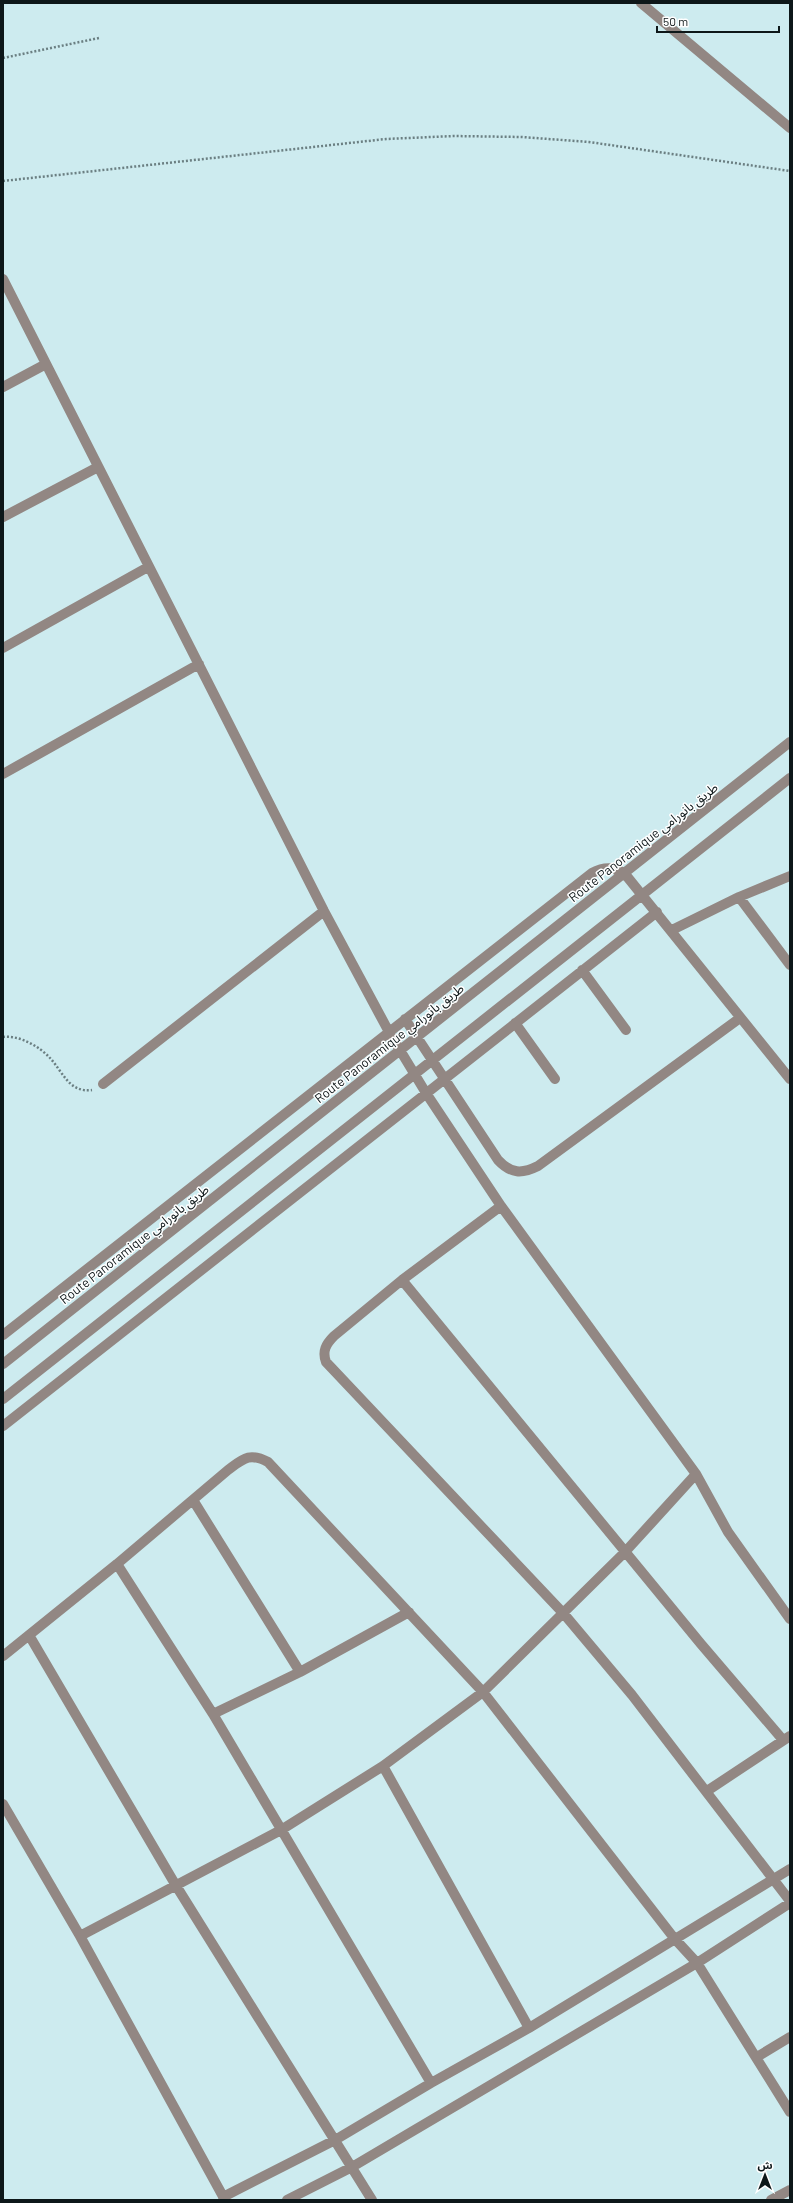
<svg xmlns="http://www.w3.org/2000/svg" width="793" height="2203" font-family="Barlow,'Noto Sans Arabic',sans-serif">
	<rect width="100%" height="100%" fill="#cdebef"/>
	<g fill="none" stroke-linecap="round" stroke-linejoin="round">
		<path stroke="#6b7f82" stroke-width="2.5" stroke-dasharray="2 2" stroke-linecap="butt" d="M3,58L99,38
			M3,181L386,139L454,136L522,137L589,142L790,171
			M3,1037C19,1035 39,1046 50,1058C63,1072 69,1093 92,1090"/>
		<path stroke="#928783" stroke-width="10" d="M641,3L790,128
			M3,279L324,911L389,1032L426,1093L501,1206L696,1474L728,1532L790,1619
			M3,387L46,364
			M3,517L98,467
			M3,648L148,567
			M3,774L199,664
			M739,897L790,965
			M672,930L739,897L790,876
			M582,970L626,1030
			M405,1019L498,1160C511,1174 522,1174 538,1166L740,1018
			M515,1023L555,1079
			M103,1084L324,911
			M501,1206L402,1280L334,1336C326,1344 322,1351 326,1362L564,1614L632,1695L790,1901
			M402,1280L701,1644L783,1740
			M3,1335L592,873C603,867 614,866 625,874L790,1079
			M3,1364L790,742
			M3,1399L790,778
			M3,1426L657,912
			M193,1500L300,1672
			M117,1564L213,1714L431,2083
			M29,1635L175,1884L372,2200
			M3,1656L117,1564L228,1470C243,1459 249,1452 268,1462L483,1692L674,1938L697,1963L790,2112
			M213,1714L300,1672L409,1612
			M383,1766L529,2028
			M707,1791L790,1736
			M3,1804L80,1936L225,2200
			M80,1936L281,1830L383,1766L483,1692L625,1552L696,1474
			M757,2057L790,2037
			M223,2197L335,2140L431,2083L529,2028L790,1869
			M287,2200L352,2167L697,1963L790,1903
			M771,2200L790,2190"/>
	</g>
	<g text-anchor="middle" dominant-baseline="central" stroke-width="3" stroke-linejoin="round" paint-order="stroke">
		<g font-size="13" fill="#0d1719" stroke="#fff">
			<text transform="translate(643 842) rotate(-38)">Route Panoramique طريق بانورامي</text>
			<text transform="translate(389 1043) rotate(-38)">Route Panoramique طريق بانورامي</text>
			<text transform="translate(134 1244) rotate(-38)">Route Panoramique طريق بانورامي</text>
		</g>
	</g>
	<rect width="793" height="2203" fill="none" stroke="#0d1719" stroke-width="8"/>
	<g transform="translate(765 2175)" stroke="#ffffff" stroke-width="3" paint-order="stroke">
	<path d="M0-3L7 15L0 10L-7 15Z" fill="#0d1719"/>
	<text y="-6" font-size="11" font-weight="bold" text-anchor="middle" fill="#0d1719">ش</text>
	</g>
	<path d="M657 26v6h122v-6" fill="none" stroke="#0d1719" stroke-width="2"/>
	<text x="663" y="26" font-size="12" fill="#0d1719" stroke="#ffffff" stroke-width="3" paint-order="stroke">50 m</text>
</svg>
